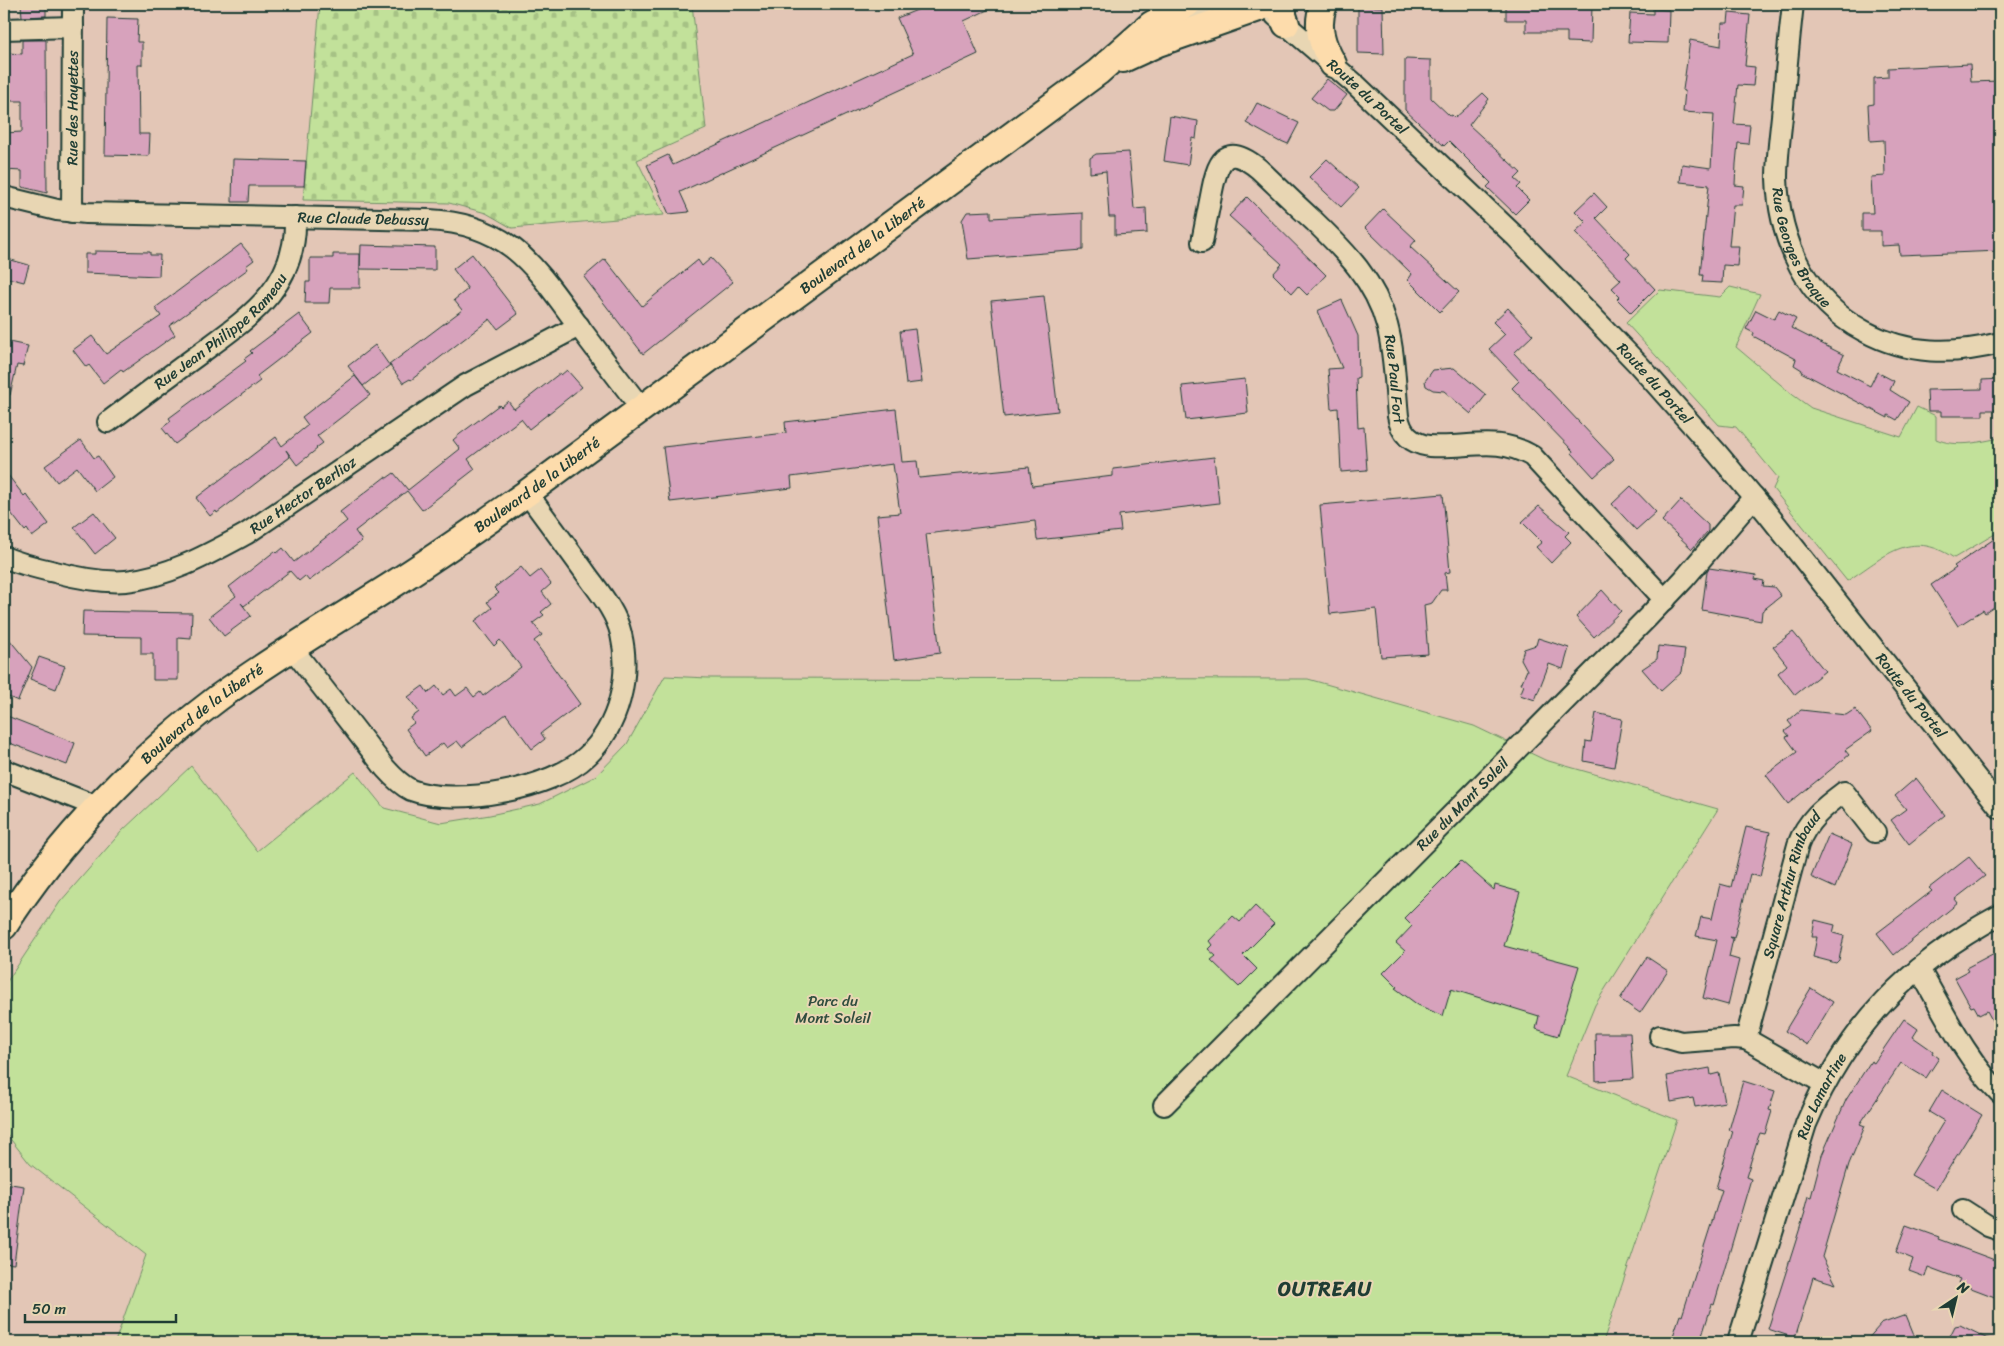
<svg xmlns="http://www.w3.org/2000/svg" width="2004" height="1346" font-family="Sriracha,sans-serif">
	<defs>
		<pattern id="cemetery-stones" width="16" height="16" patternUnits="userSpaceOnUse" patternTransform="scale(1.25)"><rect width="16" height="16" fill="#c2e19a"/><path d="M2 7V4a2 2 0 0 1 4 0v3zM10 15v-3a2 2 0 0 1 4 0v3z" fill="#a6c285"/></pattern>
	</defs>
	<rect width="100%" height="100%" fill="#e3c6b6"/>
	<filter id="ink" filterUnits="userSpaceOnUse"><feTurbulence type="fractalNoise" baseFrequency=".02" numOctaves="2"/><feDisplacementMap in="SourceGraphic" scale="10" xChannelSelector="R" yChannelSelector="G"/><feConvolveMatrix kernelMatrix="1 2 1 2 8 2 1 2 1" color-interpolation-filters="sRGB"/></filter>
	<g filter="url(#ink)">
		<path fill="#c2e19a" stroke="#708f67" d="M1730,287L1760,294L1736,347L1793,395L1811,408L1901,437L1917,407L1936,416V439C1957,448 1979,442 2000,438V531L1954,558C1909,528 1885,557 1847,581L1773,489L1778,478L1736,427L1719,425L1626,323L1660,290L1720,297Z
			M665,676L708,678L1308,679L1474,726L1545,760L1718,809L1595,1005L1566,1076L1677,1120L1603,1342H115L146,1255L30,1164L4,1131V986L60,902L122,831L191,766L257,851L355,772L384,808L441,823L490,815L540,804L596,776L627,744Z"/>
		<path fill="url(#cemetery-stones)" stroke="#708f67" d="M320,4H692L706,129L637,160L664,215L512,228L486,213L449,203L303,200Z"/>
		<path fill="#d7a2bc" stroke="#1f3d34" d="M21,4H46V16L22,17Z
			M932,4H1000L964,21L978,54L680,192L689,212L669,214L647,165L668,155L673,165L913,54L897,18Z
			M1506,4L1569,6L1570,4H1592L1591,43L1567,42V32H1526V20H1506Z
			M1358,6L1383,7L1384,54L1358,53Z
			M1653,9L1669,10L1668,43L1628,42L1630,13L1653,14Z
			M1729,13L1750,15L1745,66L1755,67L1753,86L1738,85L1736,104L1734,124L1750,125L1748,144L1738,143L1736,164L1735,185L1744,186L1742,205H1733L1731,225L1729,246H1739L1737,266L1723,265L1722,283L1702,282L1703,275H1700L1709,185L1680,182L1682,164L1711,168L1714,114L1683,112L1685,91L1683,90L1690,40L1721,46L1722,23H1728Z
			M107,18L138,19L137,42H142V65H138L139,134H150L149,156L105,155Z
			M22,40H46L47,193L22,187V171L4,170V133L22,132V101H8V53L22,54Z
			M1405,59L1431,60V98L1450,116L1452,115L1455,118L1483,93L1489,99L1469,125L1521,173L1515,179L1521,184L1517,188L1529,200L1515,214L1487,187L1491,183L1449,141L1444,146L1405,110Z
			M1970,64L1971,82L2000,81V251L1900,255L1899,245L1881,246V231H1862V213H1873L1871,177L1885,176L1884,140L1870,141L1868,105L1874,104V78L1888,77V68Z
			M1327,79L1347,95L1334,111H1328L1311,98Z
			M1257,103L1299,123L1288,144L1281,141L1280,142L1246,123Z
			M1170,116L1198,121L1196,139L1192,138L1188,165L1164,161Z
			M1129,152L1134,209L1146,208L1147,233L1115,235V217H1109L1106,171L1090,173V158L1096,154Z
			M233,159L306,161L304,186H249L248,202H232Z
			M1327,159L1359,188L1341,207L1309,177Z
			M1594,193L1607,207L1596,218L1630,254L1626,258L1655,289L1631,313L1617,299L1620,296L1612,288L1621,280L1575,232L1586,222L1575,211Z
			M1247,197L1326,275L1307,295L1298,286L1292,293L1273,274L1282,264L1229,216Z
			M1383,209L1416,240L1410,247L1459,292L1440,312L1408,280L1412,274L1365,228Z
			M991,211V218L1083,213V250L968,259L962,220L967,212Z
			M241,244L254,260L246,266L248,269L169,326L175,335L123,372L121,369L103,383L89,365L86,367L73,350L92,336L106,354L161,316L155,308Z
			M361,245L435,247V270L360,269Z
			M95,251L150,252V255H160L159,276L85,273V254H95Z
			M333,254H360V288H330L329,303H305L306,282H310V258H333Z
			M472,254L518,314L498,329L490,319L411,380L410,379L403,383L390,365L363,386L348,366L375,345L389,365L462,310L454,300L468,289L453,269Z
			M4,258L29,265L24,282L4,277Z
			M711,258L733,282L643,354L584,277L605,259L642,306L698,260L702,266Z
			M1044,296L1058,411L1004,417L991,301Z
			M1342,300L1358,336L1359,377L1356,378L1358,428L1364,427L1367,470L1341,472L1338,408L1331,409L1328,369L1342,368L1317,311Z
			M1508,308L1533,335L1514,353L1614,459L1594,477L1572,453L1573,451L1512,388L1519,381L1489,349L1505,334L1493,322Z
			M1756,310L1774,319L1779,310L1796,319L1791,328L1844,355L1837,369L1870,386L1877,372L1894,381L1890,390L1909,402L1897,420L1888,415V418L1801,372L1802,370L1794,365L1796,359L1753,336L1754,333L1746,329Z
			M299,314L313,333L257,376L260,381L175,444L162,428L171,421L169,418L246,361L244,359L252,353L250,351Z
			M915,329L922,382L906,384L900,331Z
			M4,341L28,346L23,366L17,365L10,395L4,394Z
			M1454,368L1486,395L1471,414L1444,391L1433,390L1426,386L1425,381L1433,370Z
			M567,370L582,387L529,429L521,419L468,459L475,469L422,510L407,491L355,531L362,541L309,581L305,576L299,581L290,571L244,606L241,603L251,616L224,636L209,617L236,596L229,587L275,551L277,553L283,548L294,562L347,521L340,512L385,477L387,478L394,473L408,490L460,449L453,440L460,434L499,405L501,407L508,401L514,409L560,373L561,375Z
			M355,376L370,395L317,436L323,443L316,448L317,449L297,465L286,450L290,457L217,513L216,511L210,516L196,498L276,437L282,446L308,425L302,417Z
			M1245,379L1248,413L1186,420L1182,386Z
			M2000,379V410H1983V416H1941V411H1928L1927,390L1982,389V380Z
			M896,409L902,462L917,461L919,478L1029,467L1032,486L1113,476V469L1214,457L1219,503L1119,515L1121,531L1037,540L1035,521L926,534L940,653L894,660L877,515L900,513L893,464L791,477L792,488L670,502L663,447L786,433L785,422Z
			M81,440L94,458L98,456L113,477L95,491L77,467L57,482L45,466Z
			M4,470L24,496L26,494L49,524L32,537L27,529L25,531L4,504Z
			M1631,486L1656,512L1636,530L1612,504Z
			M1443,494L1450,572L1445,573L1447,590H1441L1432,603L1424,605L1428,654L1381,657L1376,609L1330,614L1320,505Z
			M1681,500L1708,525V531L1692,549L1662,521Z
			M1539,506L1569,532L1565,536L1571,542L1551,563L1536,547L1542,542L1522,522Z
			M94,512L115,538L95,554L74,527Z
			M2000,535V603L1985,613L1983,610L1958,626L1931,585L1956,568L1954,566Z
			M521,567L530,578L540,570L551,584L542,592L551,604L541,612L544,615L533,623L542,635L534,641L580,704L541,733L545,739L532,749L506,714L462,747L457,741L447,748L443,743L425,756L406,729L414,723L411,718L419,712L408,697L423,686L428,693L436,686L443,695L451,689L456,696L467,688L474,697L480,692L483,696L521,667L500,640L494,646L475,621L492,608L487,602L499,593L494,588Z
			M1709,568L1756,575L1755,579L1764,581L1763,586L1774,587L1781,596L1762,611L1761,621L1702,610L1707,571Z
			M1602,590L1621,611L1594,637L1576,617Z
			M83,611L192,613L191,638L178,637V680H153V654H141V637L82,636Z
			M1793,632L1825,671L1795,695L1778,673L1787,665L1773,647Z
			M4,633L32,667L18,701L4,695Z
			M1538,638L1569,648L1563,669L1549,664L1535,700L1520,695L1524,685L1521,684L1527,670L1521,659L1524,649L1536,645Z
			M1658,646L1685,649L1682,672L1661,691L1642,669L1657,659Z
			M39,657L65,666L56,689L30,679Z
			M1855,709L1872,731L1845,750L1849,755L1788,804L1766,775L1797,752L1786,737L1789,736L1785,731L1792,726L1788,721L1801,710L1846,715Z
			M1596,713L1622,719L1614,767L1584,761L1586,741L1591,742Z
			M7,716L75,743L67,765L7,742L8,739L4,737V725Z
			M1916,778L1945,815L1909,844L1891,820L1906,809L1895,796Z
			M1746,827L1770,832L1760,877L1750,874L1734,938L1730,937L1733,939L1729,957L1739,960L1728,1005L1703,998L1717,940L1696,936L1701,917L1712,919L1720,884L1731,887Z
			M1829,834L1852,844L1835,888L1811,877Z
			M1969,857L1985,876L1955,899L1958,903L1894,955L1877,933L1932,891L1929,888Z
			M1461,861L1494,890L1495,885L1520,892L1504,946L1579,966L1558,1036L1536,1029L1539,1016L1451,989L1443,1016L1418,1005L1395,988L1397,987L1383,973L1405,951L1396,943L1412,926L1404,918Z
			M1255,906L1274,924L1243,955L1257,969L1239,987L1211,960L1216,956L1208,949L1212,945L1209,941L1233,916L1240,922Z
			M1815,920L1835,925L1833,933L1844,936L1839,960L1836,963L1813,957L1817,937H1812Z
			M2000,950V1035L1987,1011L1979,1015L1974,1006L1971,1007L1955,978L1968,971L1966,968Z
			M1647,957L1668,971L1640,1013L1620,999Z
			M1811,988L1833,1002L1807,1045L1785,1031Z
			M1904,1019L1918,1029L1913,1037L1933,1051L1932,1053L1939,1058L1926,1078L1901,1063L1860,1124L1865,1126L1849,1164L1822,1257L1836,1284L1813,1277L1795,1338L1768,1329L1805,1212L1804,1211L1808,1196L1811,1197L1822,1155L1846,1100L1871,1061L1874,1063Z
			M1595,1033H1630L1633,1079L1596,1081Z
			M1710,1068L1711,1075L1719,1073L1725,1102L1695,1107L1693,1098L1671,1102L1667,1076Z
			M1743,1081L1775,1091L1769,1110L1772,1111L1765,1134L1760,1133L1758,1138L1746,1177L1751,1179L1714,1305L1712,1304L1700,1342H1671L1680,1315L1682,1316L1722,1190L1716,1188L1733,1131L1729,1130Z
			M1942,1090L1982,1115L1936,1189L1911,1175L1944,1121L1929,1112Z
			M4,1183L24,1186L14,1264L4,1263Z
			M1906,1225L1939,1237L1938,1239L2000,1262V1299L1958,1283L1960,1279L1928,1267L1925,1277L1909,1271L1913,1259L1896,1252Z
			M1906,1315L1917,1342H1865L1881,1324Z
			M1960,1325L1995,1342H1947L1955,1326Z"/>
		<g fill="none" stroke-linecap="round" stroke-linejoin="round">
			<defs>
				<g id="minor">
					<path id="s1" d="M1793,4C1789,38 1786,72 1783,106C1781,129 1777,154 1777,178C1779,241 1807,301 1864,331C1908,355 1953,355 2000,343"/>
					<path id="s2" d="M1276,16L1355,84L1516,237L1638,364L1717,453L1767,513L2000,808"/>
					<path d="M1168,27L1198,13L1205,4"/>
					<path d="M4,29L73,27"/>
					<path id="s3" d="M4,197L57,210L86,213L429,220C509,224 534,265 577,324C598,352 620,381 642,409"/>
					<path id="s4" d="M72,212L73,4"/>
					<path id="s5" d="M1202,242C1205,227 1208,211 1211,196C1217,163 1224,140 1259,169C1277,186 1295,204 1314,221C1346,252 1375,281 1387,325C1395,355 1395,386 1398,416C1401,434 1411,443 1429,446C1468,449 1496,435 1532,456L1665,600"/>
					<path id="s6" d="M108,422C136,401 165,379 194,358C245,320 298,289 295,217"/>
					<path id="s7" d="M4,557C20,564 37,568 55,572C78,578 102,583 126,581C168,577 209,554 246,534L466,385L579,326"/>
					<path d="M292,648L385,768C393,777 401,785 411,790C456,807 553,789 587,756C619,726 631,676 621,634C616,612 600,593 587,575C567,547 547,520 527,493"/>
					<path d="M4,770L98,807"/>
					<path d="M1919,969C1944,1012 1965,1058 2000,1093"/>
					<path d="M1660,1036L1681,1042L1734,1038L1746,1039"/>
					<path id="s8" d="M1825,1084L1746,1039L1798,845C1807,820 1824,807 1844,792L1875,832"/>
					<path id="s9" d="M1164,1105L1649,616L1684,579L1754,497"/>
					<path d="M1963,1210L1988,1226L2000,1230"/>
					<path id="s10" d="M1738,1342L1806,1124C1847,1028 1908,964 2000,915"/>
				</g>
				<g id="major">
					<path d="M1283,4V15L1286,24"/>
					<path d="M1324,4C1315,26 1322,45 1333,64"/>
					<path d="M1123,59L1158,43L1270,4"/>
					<path id="s11" d="M4,926C58,841 138,758 218,698C273,658 332,623 389,587C436,557 482,525 527,493L1098,72L1151,25L1187,4"/>
				</g>
			</defs>
			<use href="#minor" stroke="#1f3d34" stroke-width="24"/>
			<use href="#major" stroke="#1f3d34" stroke-width="30"/>
			<use href="#minor" stroke="#e8d6b3" stroke-width="20"/>
			<use href="#major" stroke="#fddcac" stroke-width="26"/>
		</g>
	</g>
	<g text-anchor="middle" dominant-baseline="central" stroke-width="4" stroke-linejoin="round" paint-order="stroke">
		<g font-size="15" fill="#1f3d34" stroke="#e8d6b3">
			<text stroke="none"><textPath href="#s2" startOffset="122">Route du Portel</textPath></text>
			<text stroke="none"><textPath href="#s4" startOffset="104">Rue des Hayettes</textPath></text>
			<text stroke="none"><textPath href="#s3" startOffset="361">Rue Claude Debussy</textPath></text>
			<text stroke="none"><textPath href="#s11" startOffset="1102">Boulevard de la Liberté</textPath></text>
			<text stroke="none"><textPath href="#s1" startOffset="250">Rue Georges Braque</textPath></text>
			<text stroke="none"><textPath href="#s6" startOffset="145">Rue Jean Philippe Rameau</textPath></text>
			<text stroke="none"><textPath href="#s5" startOffset="385">Rue Paul Fort</textPath></text>
			<text stroke="none"><textPath href="#s2" startOffset="528">Route du Portel</textPath></text>
			<text stroke="none"><textPath href="#s11" startOffset="698">Boulevard de la Liberté</textPath></text>
			<text stroke="none"><textPath href="#s7" startOffset="324">Rue Hector Berlioz</textPath></text>
			<text stroke="none"><textPath href="#s2" startOffset="932">Route du Portel</textPath></text>
			<text stroke="none"><textPath href="#s11" startOffset="292">Boulevard de la Liberté</textPath></text>
			<text stroke="none"><textPath href="#s9" startOffset="424">Rue du Mont Soleil</textPath></text>
			<text stroke="none"><textPath href="#s8" startOffset="252">Square Arthur Rimbaud</textPath></text>
			<text stroke="none"><textPath href="#s10" startOffset="260">Rue Lamartine</textPath></text>
		</g>
		<g font-size="15" fill="#2f4d3e" stroke="#e8d6b3">
			<text x="833" y="1001">Parc du<tspan x="833" dy="17">Mont Soleil</tspan></text>
		</g>
		<g font-size="20" font-weight="bold" letter-spacing="1" fill="#1f3d34" stroke="#e8d6b3">
			<text x="1325" y="1289">OUTREAU</text>
		</g>
	</g>
	<rect width="2004" height="1346" fill="none" stroke="#e8d6b3" stroke-width="20"/>
	<rect x="10" y="10" width="1984" height="1326" fill="none" stroke="#1f3d34" stroke-width="2" filter="url(#ink)"/>
	<g transform="translate(1956 1298) rotate(35)" stroke="#e8d6b3" stroke-width="4" paint-order="stroke">
	<path d="M0-4L9 19L0 12L-9 19Z" fill="#1f3d34"/>
	<text y="-8" font-size="14" font-weight="bold" text-anchor="middle" fill="#1f3d34">N</text>
	</g>
	<path d="M25 1314v8h151v-8" fill="none" stroke="#1f3d34" stroke-width="2.5"/>
	<text x="32" y="1314" font-size="15" fill="#1f3d34" stroke="#e8d6b3" stroke-width="4" paint-order="stroke">50 m</text>
</svg>
